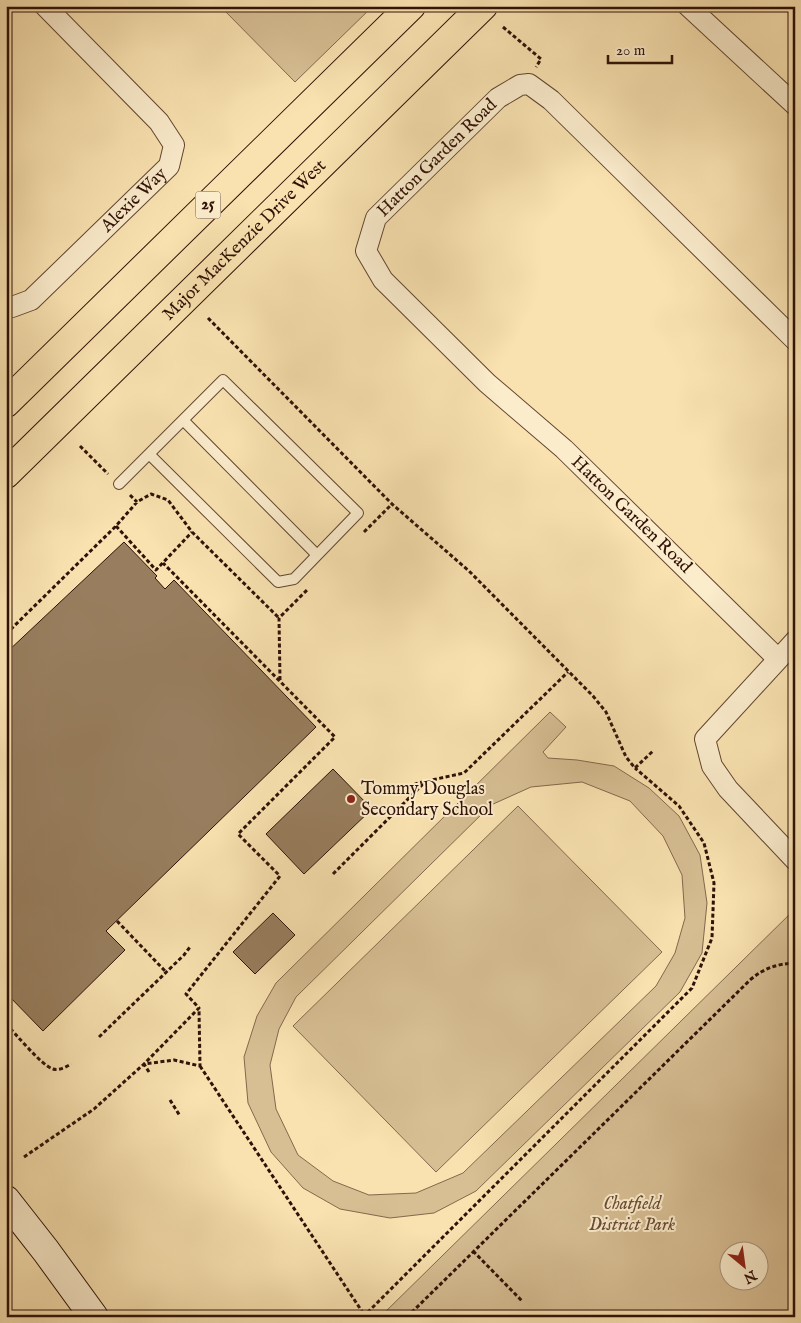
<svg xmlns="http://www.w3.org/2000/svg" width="801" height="1323" font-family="'IM FELL English',serif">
	<rect width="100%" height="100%" fill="#f9e2b0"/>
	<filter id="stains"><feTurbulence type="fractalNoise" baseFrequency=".004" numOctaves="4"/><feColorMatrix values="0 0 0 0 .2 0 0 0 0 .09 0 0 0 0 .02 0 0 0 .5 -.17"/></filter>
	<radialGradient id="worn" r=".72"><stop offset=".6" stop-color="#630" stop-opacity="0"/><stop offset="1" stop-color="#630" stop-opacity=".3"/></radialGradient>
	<path fill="#d7be93" stroke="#83684c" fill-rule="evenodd" d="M220,6H373L295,82Z
		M550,712L566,727L543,752L548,758L577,760L614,766L649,788L679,816L700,855L707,903L702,953L680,992L476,1191L434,1213L390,1218L340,1209L303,1188L271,1152L248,1103L244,1057L257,1016L276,983ZM582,782L630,801L663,836L682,875L685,918L675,953L656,986L463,1173L416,1193L369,1195L333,1181L298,1155L276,1109L270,1065L279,1029L296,997L491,805L531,787Z
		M518,806L662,952L436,1172L293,1026Z
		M795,909V1317H380ZM758,1250V1280H728V1250Z"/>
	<path fill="#987e5e" stroke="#2f1106" d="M124,542L157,576L155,578L165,589L174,580L316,727L106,931L125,950L43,1031L6,993V653Z
		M333,769L372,809L304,874L266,834Z
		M273,913L295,935L255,974L233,952Z"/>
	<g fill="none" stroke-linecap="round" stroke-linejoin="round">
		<defs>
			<path id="lane" d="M183,420L317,555
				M119,484L223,380L358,513L294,579L278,582L149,454"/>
			<g id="street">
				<path d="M688,6L795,105"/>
				<path id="s1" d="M6,305L12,307L31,300L169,166L174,145L159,122L45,6"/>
				<path d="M795,641L705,739L712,766L728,789L795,860"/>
				<path id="s2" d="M777,658L564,449L487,383L383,280L366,251L376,218L498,98L520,85L529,84L551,100L795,340"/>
			</g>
			<path id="secondary" d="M6,1200L46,1251L94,1317"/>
			<g id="primary">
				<path d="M6,403L411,6"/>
				<path id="s3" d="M6,474L483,6"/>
			</g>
		</defs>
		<use href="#lane" stroke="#624530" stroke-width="12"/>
		<use href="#street" stroke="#624530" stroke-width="22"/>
		<use href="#secondary" stroke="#2f1106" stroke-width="30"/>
		<use href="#primary" stroke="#2f1106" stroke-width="30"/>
		<path stroke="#2f1106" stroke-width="3" stroke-dasharray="4 2.5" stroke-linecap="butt" d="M503,27L541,59L536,67
			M208,318L392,504L469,571L593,696L606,712L626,757L635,768L653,751
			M80,446L108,474
			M130,495L137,502
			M116,526L156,570L192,532
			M364,532L392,504
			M6,634L116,526L137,502L151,494L168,500L192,532L279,618
			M280,680L279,618L307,590
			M396,792L418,783L464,773L568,672
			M333,874L426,781
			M117,921L166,972
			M6,1024C15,1033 42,1066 53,1069C59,1071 66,1067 71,1064
			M99,1037L184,955L190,947
			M200,1066L365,1316
			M149,1072L144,1064L174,1060L200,1066L199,1009
			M170,1100L180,1116
			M24,1157L94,1109L144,1064L199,1008L186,994L280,876L238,834L335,737L163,563
			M473,1251L522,1301
			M363,1317L692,988L712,938L714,883L704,843L679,806L635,768
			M407,1317L750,980C764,968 777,964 795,963"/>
		<use href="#lane" stroke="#fbeccc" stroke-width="10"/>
		<use href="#street" stroke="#fbeccc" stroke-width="20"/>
		<use href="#secondary" stroke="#fbeccc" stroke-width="28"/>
		<use href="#primary" stroke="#f9e2b0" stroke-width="28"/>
	</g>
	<circle fill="#8f2418" stroke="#fbeccc" stroke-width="2" cx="351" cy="799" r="5"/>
	<g text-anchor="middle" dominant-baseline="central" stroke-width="4" stroke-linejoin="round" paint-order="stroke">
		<rect fill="#fbeccc" stroke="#6c5341" stroke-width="1" x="195.5" y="191.5" width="25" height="27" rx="4"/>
		<g font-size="16" font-weight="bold" fill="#2f1106">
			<text x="208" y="205">25</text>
		</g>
		<g font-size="18" fill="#2f1106" stroke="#fbeccc">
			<text stroke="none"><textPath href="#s2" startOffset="700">Hatton Garden Road</textPath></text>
			<text stroke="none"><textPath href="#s1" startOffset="170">Alexie Way</textPath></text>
			<text stroke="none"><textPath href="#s3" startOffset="334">Major MacKenzie Drive West</textPath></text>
			<text transform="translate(631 515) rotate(44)">Hatton Garden Road</text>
		</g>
		<g font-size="18" fill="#2f1106" stroke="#fbeccc" text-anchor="start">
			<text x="361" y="789">Tommy Douglas<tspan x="361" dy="21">Secondary School</tspan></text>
		</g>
		<g font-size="18" font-style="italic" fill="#6a4e37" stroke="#fbeccc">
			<text x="632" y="1204">Chatfield<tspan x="632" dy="21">District Park</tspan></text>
		</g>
	</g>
	<rect width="801" height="1323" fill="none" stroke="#f9e2b0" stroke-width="25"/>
	<rect x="8" y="8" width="786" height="1308" fill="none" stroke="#2f1106" stroke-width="2.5"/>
	<rect x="12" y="12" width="776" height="1298" fill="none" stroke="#2f1106"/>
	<g transform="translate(744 1266) rotate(151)"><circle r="24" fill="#fbeccc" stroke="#a9947d"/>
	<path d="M0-4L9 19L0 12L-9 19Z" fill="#8f2418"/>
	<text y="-8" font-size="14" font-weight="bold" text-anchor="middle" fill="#2f1106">N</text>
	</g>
	<path d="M608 55v8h64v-8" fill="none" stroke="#2f1106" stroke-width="2.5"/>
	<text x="616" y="55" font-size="15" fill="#2f1106" stroke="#fbeccc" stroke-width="4" paint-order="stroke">20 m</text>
	<rect width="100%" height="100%" filter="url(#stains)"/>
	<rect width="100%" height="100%" fill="url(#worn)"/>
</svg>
